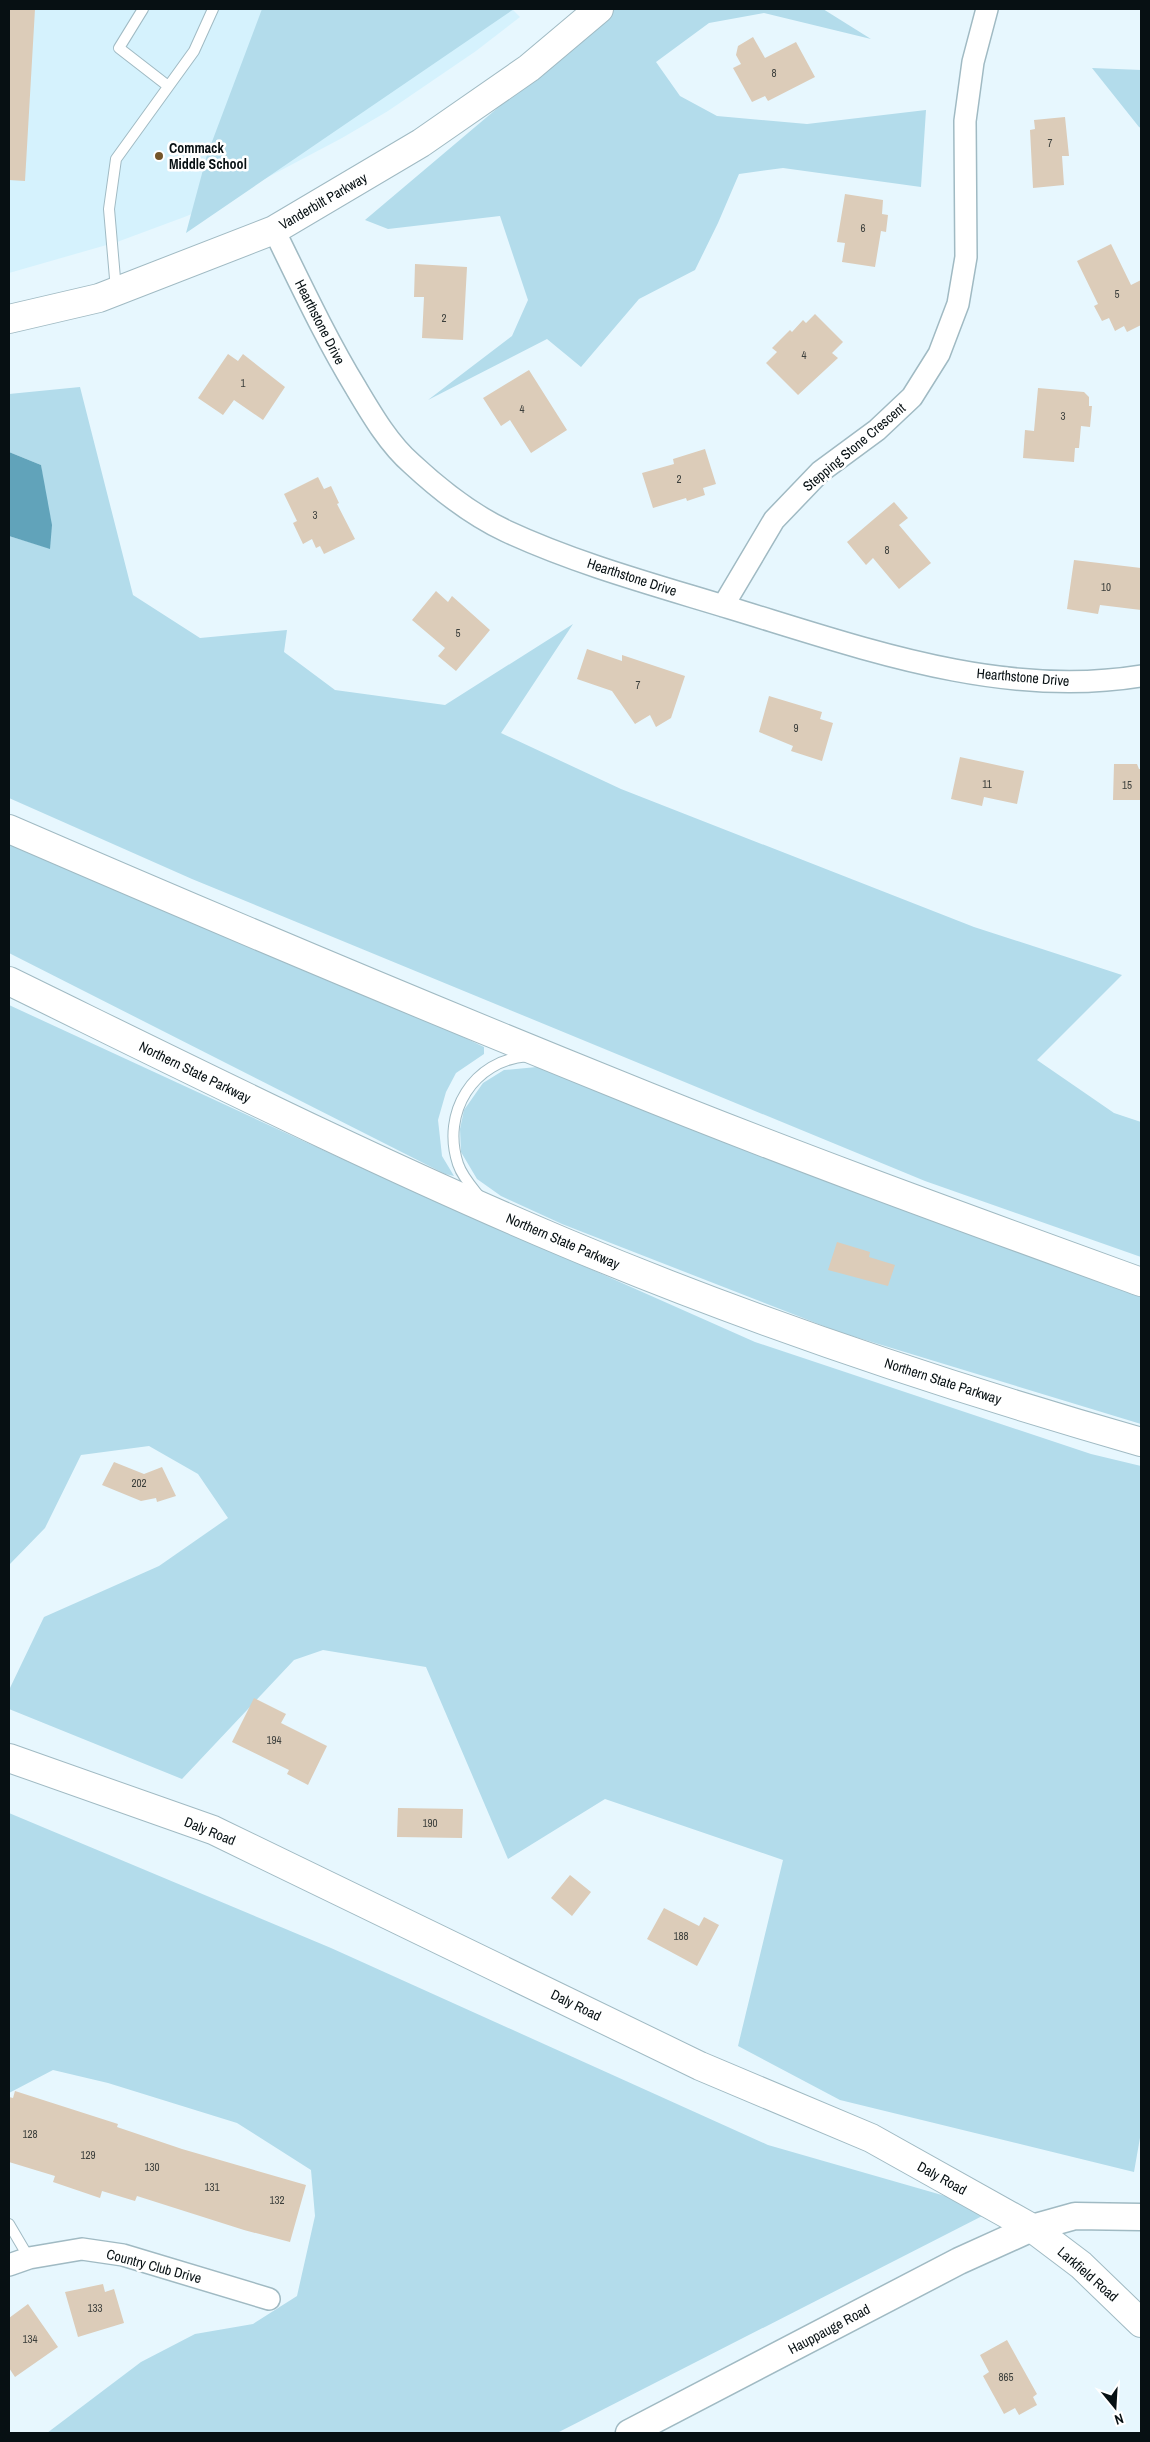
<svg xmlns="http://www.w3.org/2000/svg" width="1150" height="2442" font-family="'Archivo Narrow',sans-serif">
	<rect width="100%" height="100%" fill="#e7f7fe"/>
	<path fill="#d5f2fd" d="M9,9H512L520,17L476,51L388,111L342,138L236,194L187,216L117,242L9,273Z"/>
	<path fill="#b3dceb" d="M262,9H514L186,233L207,155Z
		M615,9H823L871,39L764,13L709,23L656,62L680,96L717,116L807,124L926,110L921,187L783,168L739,174L718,223L695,270L639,299L581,367L547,339L428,400L512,336L528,300L500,216L388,229L365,220Z
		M1092,68L1141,70V128L1139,127Z
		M80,387L133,595L200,638L287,630L284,652L335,690L445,705L573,624L501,733L621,789L974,927L1122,975L1037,1060L1114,1113L1141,1122V1257L925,1181L192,879L9,798V536L49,548L41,465L9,452V394Z
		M9,844L293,966L438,1025L484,1047V1054L456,1073L446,1092L438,1120L442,1156L454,1176L445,1174L9,953Z
		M9,1005L338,1157L755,1342L1091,1454L1141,1466V2132L1134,2172L840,2100L738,2046L783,1860L605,1799L508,1859L426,1667L323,1650L294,1660L182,1779L9,1709V1690L44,1617L159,1566L228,1518L198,1474L149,1446L81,1455L45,1528L9,1565Z
		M537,1067L567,1076L1141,1292V1424L839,1332L562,1224L501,1196L477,1179L461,1152L460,1129L464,1110L483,1083L504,1070Z
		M9,1813L331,1948L768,2145L994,2210L557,2433H47L141,2362L195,2334L253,2324L297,2296L315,2216L311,2170L237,2123L108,2083L53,2070L9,2093Z"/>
	<path fill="#61a3ba" d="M9,452L41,465L52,525L50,549L9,536Z"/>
	<path fill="#dcccb9" d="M9,9H35L25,181L9,180Z
		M753,37L765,58L796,42L815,77L768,101L765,96L752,102L733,68L741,64L736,55L738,46Z
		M1065,117L1069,156H1062L1064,185L1033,188L1030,130L1035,129L1034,120Z
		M845,194L883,200L882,214L888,215L886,232L881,231L875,267L842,262L845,243L837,242Z
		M1111,244L1131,285L1141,280V325L1127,332L1124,326L1115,331L1109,318L1102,321L1094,306L1098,304L1077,261Z
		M415,264L467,267L463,340L422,338L424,297H414Z
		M815,314L843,342L832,353L838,358L798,395L766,363L777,352L772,348L790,330L792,332L803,320L806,323Z
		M228,354L238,361L243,354L285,387L263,420L234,400L223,415L198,398Z
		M529,370L567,430L531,453L510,420L501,426L483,398Z
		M1038,388L1084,392L1089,397V406H1092L1090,427L1081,426L1079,448H1075L1074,462L1023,458L1025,430L1034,431Z
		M705,449L716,484L703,488L705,495L687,501L686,498L653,508L642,473L674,464L673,459Z
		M318,477L324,489L331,486L339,503L337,504L355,539L324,554L320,546L316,548L312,539L303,544L293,523L297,521L284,494Z
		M894,502L908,518L899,525L931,563L899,589L873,558L866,565L847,542Z
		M1074,560L1141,568V610L1100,605L1098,614L1067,609Z
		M436,591L448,602L452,596L490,630L456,671L438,656L445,648L412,620Z
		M587,649L622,661V655L685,676L671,718L656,727L650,715L635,724L612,691L577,679Z
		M769,696L822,712L820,719L833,723L822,761L791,751L793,746L759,732Z
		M960,757L1024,771L1017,804L984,797L982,806L951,799Z
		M1114,764H1137L1139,769H1141V800H1113Z
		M837,1242L870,1252L869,1257L895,1265L888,1286L828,1270Z
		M114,1462L144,1474L162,1467L176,1496L157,1502L156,1498L141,1501L102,1485Z
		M254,1698L286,1714L281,1723L327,1746L308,1785L287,1774L289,1770L232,1742Z
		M398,1808L463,1809L462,1838L397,1837Z
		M570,1875L591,1892L572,1916L551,1898Z
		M664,1908L699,1926L704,1917L719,1925L697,1966L647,1939Z
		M15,2091L118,2124L117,2127L182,2149L306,2185L290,2242L244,2230L137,2196L135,2201L102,2191L100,2198L53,2182L55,2176L9,2162V2097L13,2098Z
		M103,2284L105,2292L114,2289L124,2323L78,2337L65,2292Z
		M28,2304L58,2347L15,2377L9,2368V2318Z
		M1007,2340L1037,2394L1033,2397L1037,2405L1019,2415L1015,2408L1004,2414L983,2376L989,2372L980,2355Z"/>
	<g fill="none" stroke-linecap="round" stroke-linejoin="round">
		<defs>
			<path id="service" d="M143,9L119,48L168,86
				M116,290L109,209L116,159L194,51L213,9
				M479,1196C471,1186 462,1176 458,1164C441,1113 473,1060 528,1056
				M9,2224L29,2258"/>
			<path id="minor" d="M274,230C300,283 325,337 356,388C372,415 389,444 412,464C440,490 472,515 506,531C577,564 655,585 730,608C862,648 1001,699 1141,676
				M723,606L774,520L820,472L877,430L912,397L939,354L958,304L966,257L965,121L973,62L987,9
				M9,2265L29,2258L82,2249L123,2255L269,2299"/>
			<path id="tertiary" d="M629,2433L959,2261L1032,2228L1075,2216L1141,2217"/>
			<path id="secondary" d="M9,319L99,298L274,230L421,143L529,68L599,9
				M9,1758L213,1830L700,2066L871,2138L1032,2228L1081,2265L1141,2323"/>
			<path id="motorway" d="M9,829C210,916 411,1001 614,1083C788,1154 965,1218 1141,1282
				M9,981C193,1071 376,1163 566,1243C753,1322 946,1386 1141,1442"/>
		</defs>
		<use href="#service" stroke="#a0bac3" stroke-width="12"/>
		<use href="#minor" stroke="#a0bac3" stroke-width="24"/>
		<use href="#tertiary" stroke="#a0bac3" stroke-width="29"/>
		<use href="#secondary" stroke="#a0bac3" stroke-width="30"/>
		<use href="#motorway" stroke="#a0bac3" stroke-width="30"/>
		<use href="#service" stroke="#fff" stroke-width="10"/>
		<use href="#minor" stroke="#fff" stroke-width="21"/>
		<use href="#tertiary" stroke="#fff" stroke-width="26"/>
		<use href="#secondary" stroke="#fff" stroke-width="28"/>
		<use href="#motorway" stroke="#fff" stroke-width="28"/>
	</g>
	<circle fill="#74552a" stroke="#fff" stroke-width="2" cx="159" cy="156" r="5"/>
	<g text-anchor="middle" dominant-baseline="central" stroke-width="5" stroke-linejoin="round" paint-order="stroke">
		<g font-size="11" fill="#3c3f3c">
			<text x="774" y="73">8</text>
			<text x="1050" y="143">7</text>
			<text x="863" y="228">6</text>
			<text x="1117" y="294">5</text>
			<text x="444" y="318">2</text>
			<text x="804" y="355">4</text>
			<text x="243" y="383">1</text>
			<text x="522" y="409">4</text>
			<text x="1063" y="416">3</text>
			<text x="679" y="479">2</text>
			<text x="315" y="515">3</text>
			<text x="887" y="550">8</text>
			<text x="1106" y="587">10</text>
			<text x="458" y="633">5</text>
			<text x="638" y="685">7</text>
			<text x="796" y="728">9</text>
			<text x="987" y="784">11</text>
			<text x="1127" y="785">15</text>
			<text x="139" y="1483">202</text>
			<text x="274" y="1740">194</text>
			<text x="430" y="1823">190</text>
			<text x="681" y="1936">188</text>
			<text x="30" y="2134">128</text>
			<text x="88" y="2155">129</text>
			<text x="152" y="2167">130</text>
			<text x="212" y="2187">131</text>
			<text x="277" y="2200">132</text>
			<text x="95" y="2308">133</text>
			<text x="30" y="2339">134</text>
			<text x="1006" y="2377">865</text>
		</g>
		<g font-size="14" font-weight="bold" fill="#071013" stroke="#fff" text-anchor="start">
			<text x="169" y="148">Commack<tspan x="169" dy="16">Middle School</tspan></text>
		</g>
		<g font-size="14" fill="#071013" stroke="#fff">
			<text transform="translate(323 201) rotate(-30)">Vanderbilt Parkway</text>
			<text transform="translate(320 322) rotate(63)">Hearthstone Drive</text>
			<text transform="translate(854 447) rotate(-40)">Stepping Stone Crescent</text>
			<text transform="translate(632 577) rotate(18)">Hearthstone Drive</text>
			<text transform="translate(1023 677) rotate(5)">Hearthstone Drive</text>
			<text transform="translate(195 1072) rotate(26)">Northern State Parkway</text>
			<text transform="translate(563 1241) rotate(23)">Northern State Parkway</text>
			<text transform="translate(943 1381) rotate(18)">Northern State Parkway</text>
			<text transform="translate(210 1831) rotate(22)">Daly Road</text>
			<text transform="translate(576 2005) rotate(26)">Daly Road</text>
			<text transform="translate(942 2178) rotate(29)">Daly Road</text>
			<text transform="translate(154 2266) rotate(15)">Country Club Drive</text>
			<text transform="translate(1088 2274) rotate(41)">Larkfield Road</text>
			<text transform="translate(829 2329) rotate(-28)">Hauppauge Road</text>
		</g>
	</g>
	<rect width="1150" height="2442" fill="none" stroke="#071013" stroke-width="20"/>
	<g transform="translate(1115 2407) rotate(162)" stroke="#ffffff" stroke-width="4" paint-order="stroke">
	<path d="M0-4L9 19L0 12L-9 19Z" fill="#071013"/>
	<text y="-8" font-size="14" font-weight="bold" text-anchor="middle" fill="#071013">N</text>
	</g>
</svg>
